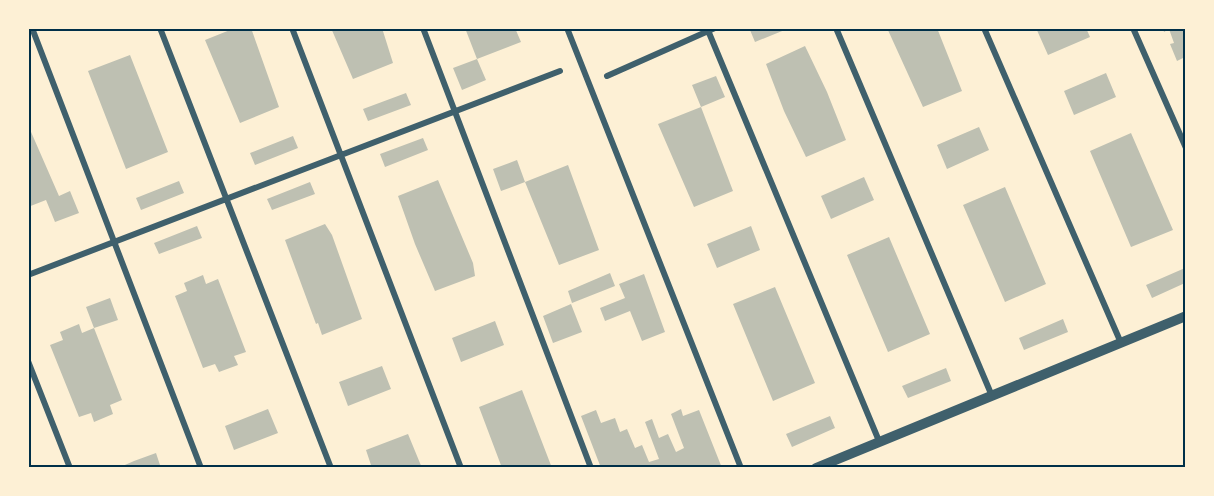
<svg xmlns="http://www.w3.org/2000/svg" width="1214" height="496" font-family="'Exo 2',sans-serif">
	<rect width="100%" height="100%" fill="#fdf0d5"/>
	<path fill="#bec0b2" d="M235,28H251L279,107L240,123L205,40Z
		M331,28H382L393,63L353,79Z
		M465,28H515L521,42L477,59Z
		M754,28L787,29L755,42L750,30Z
		M887,28H937L962,91L923,107Z
		M1036,28H1086L1090,37L1048,55Z
		M1163,28H1185V57L1177,61L1170,44L1174,43L1169,29L1164,32Z
		M805,46L827,92L846,140L806,157L784,111L766,64Z
		M130,55L168,152L126,169L88,71Z
		M477,59L486,80L462,90L453,68Z
		M1106,73L1116,97L1074,115L1064,91Z
		M716,76L725,97L701,107L692,85Z
		M406,93L411,105L368,121L363,109Z
		M701,107L733,191L694,207L658,124Z
		M28,125L59,196L70,191L79,213L55,222L46,200L28,207Z
		M979,127L989,150L947,169L937,145Z
		M1131,133L1173,230L1131,247L1090,151Z
		M293,136L298,148L255,165L250,153Z
		M423,138L428,150L385,167L380,154Z
		M517,160L525,182L501,191L493,169Z
		M568,165L599,250L559,265L525,182Z
		M864,177L874,200L831,219L821,196Z
		M438,180L473,263L475,276L435,291L415,244L398,196Z
		M179,181L184,193L141,210L136,198Z
		M310,182L315,194L272,210L267,199Z
		M1005,187L1046,284L1005,302L963,205Z
		M325,224L332,235L362,319L322,335L318,323L316,324L285,240Z
		M197,226L202,238L159,254L154,243Z
		M751,226L760,250L717,268L707,244Z
		M889,237L930,334L888,352L847,255Z
		M1185,268V283L1152,298L1146,285Z
		M610,273L615,286L572,303L568,291Z
		M644,274L665,332L642,341L630,311L605,321L600,308L625,298L619,284Z
		M203,275L206,284L218,279L246,352L234,356L238,365L219,372L215,364L203,368L175,296L187,291L184,283Z
		M775,287L815,383L773,401L733,304Z
		M110,298L118,320L94,328L86,307Z
		M571,304L582,332L553,343L543,316Z
		M1063,319L1068,332L1024,350L1019,338Z
		M495,321L504,345L461,362L452,338Z
		M79,324L82,333L94,328L122,400L110,405L113,414L94,422L91,413L79,417L50,345L63,340L60,332Z
		M382,366L391,389L348,406L339,382Z
		M946,368L951,381L908,398L902,386Z
		M522,390L552,468H502L479,407Z
		M268,409L278,433L234,450L225,426Z
		M681,409L683,416L699,410L722,468H601L581,416L596,410L601,423L615,418L620,432L627,429L635,448L642,445L649,462L659,459L645,422L652,419L659,438L668,434L676,452L684,448L671,414Z
		M830,416L835,428L792,447L786,434Z
		M408,434L422,468H372L366,450Z
		M156,453L161,468H118L134,461Z"/>
	<g fill="none" stroke-linecap="round" stroke-linejoin="round">
		<path stroke="#3f606c" stroke-width="6" d="M32,28L201,468
			M160,28L331,468
			M292,28L461,468
			M423,28L591,468
			M567,28L741,468
			M707,28L879,441
			M836,28L992,396
			M984,28L1121,343
			M1133,28L1186,148
			M607,76L715,28
			M28,275L560,71
			M28,361L70,468"/>
		<path stroke="#3f606c" stroke-width="10" d="M816,468L1186,316"/>
	</g>
	<rect width="1214" height="496" fill="none" stroke="#fdf0d5" stroke-width="60"/>
	<rect x="30" y="30" width="1154" height="436" fill="none" stroke="#003049" stroke-width="2"/>
</svg>
